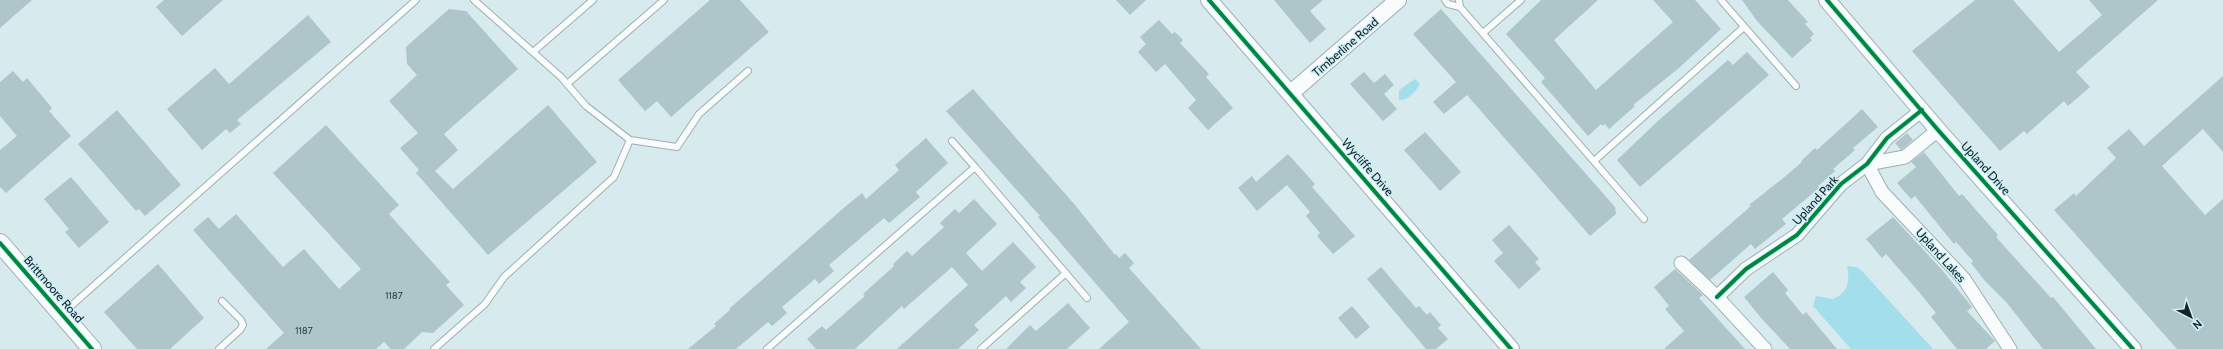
<svg xmlns="http://www.w3.org/2000/svg" width="2223" height="349" font-family="Cabin,sans-serif">
	<rect width="100%" height="100%" fill="#d7eaee"/>
	<path fill="#a3deeb" d="M1415,79L1420,84C1415,92 1409,100 1399,100V90Z
		M1847,266L1856,267L1861,270L1933,349H1851L1813,306L1816,296L1833,299C1849,293 1850,280 1847,266Z"/>
	<path fill="#aec5ca" d="M0,0H32L0,28Z
		M164,0H223L182,36L156,7Z
		M710,0H740L769,32L671,117L657,101L645,111L618,80Z
		M1116,0H1146L1130,15Z
		M1274,0H1323L1310,11L1326,29L1310,43Z
		M1541,0H1598L1554,40L1596,90L1673,22L1653,0H1695L1721,29L1679,68L1633,105L1635,106L1609,129L1605,124L1603,126L1601,124L1588,136L1541,82L1545,78L1506,34Z
		M1742,0H1788L1808,22L1805,24L1814,34L1810,38L1812,40L1792,58L1757,21Z
		M1975,0H2013L2059,52L2102,15L2089,0H2158L2076,72L2090,87L2068,106L2064,101L2027,134L2024,131L2000,151L1912,51Z
		M449,9L466,11L518,69L444,134L458,150L435,171L453,189L548,105L597,162L488,255L416,173L419,170L400,148L418,133L389,101L417,75L407,64L406,47Z
		M1441,9L1615,207L1616,214L1590,236L1467,95L1444,114L1433,102L1456,82L1413,34Z
		M308,15L331,42L237,120L241,124L230,133L226,129L202,150L167,109L215,68L229,84Z
		M1159,20L1172,34L1175,32L1183,40L1180,43L1209,74L1206,77L1233,108L1208,130L1188,108L1196,100L1165,64L1156,72L1138,52L1146,44L1140,37Z
		M1747,52L1769,75L1640,187L1617,160L1659,120L1728,60L1733,65Z
		M13,71L23,82L27,78L52,108L49,111L71,136L6,193L0,187V150L17,136L0,116V82Z
		M1364,72L1374,83L1385,74L1394,85L1384,94L1397,109L1383,121L1350,84Z
		M2223,76V152L2203,129L2162,166L2205,215L2223,199V349H2177L2054,210L2074,193L2076,196L2116,158L2107,148L2129,129L2144,146Z
		M973,89L1075,205L1115,255L1116,254L1119,258L1125,253L1134,263L1129,268L1201,349H1099L1129,322L1038,217L1040,216L946,111Z
		M1862,109L1878,127L1853,148L1855,150L1833,169L1835,171L1818,186L1819,188L1782,219L1786,224L1755,249L1751,244L1710,280L1689,260L1751,206L1749,205L1782,179L1802,162L1801,161L1815,148L1817,150Z
		M117,110L181,185L145,216L139,209L136,211L78,144Z
		M326,125L399,205L389,214L450,282L446,285L464,305L433,333L422,332L404,349H391L384,342L376,349H266L284,333L193,230L208,217L219,229L236,214L283,267L304,249L339,289L361,269L273,173Z
		M1425,132L1461,172L1440,191L1404,150Z
		M1907,133L1913,140L1901,150L1895,143Z
		M926,138L948,163L916,192L920,197L889,223L884,218L829,265L834,271L819,284L815,279L782,307L787,313L772,326L768,322L736,349H688L716,326L714,324L730,310L729,309L846,206L862,193L866,199L899,170L895,165Z
		M1924,152L1959,196L1962,194L1998,235L1996,237L2013,256L2051,298L2053,297L2096,349H2043L2007,303L1985,281L1971,263L1973,261L1956,242L1954,244L1915,196L1911,199L1897,183L1916,167L1911,162Z
		M1288,154L1315,184L1312,187L1355,236L1333,254L1317,236L1320,233L1306,216L1310,212L1287,185L1257,211L1238,188L1252,176L1256,182Z
		M71,177L109,222L79,248L65,232L69,229L44,199Z
		M974,199L997,224L966,253L982,271L1013,242L1036,267L1020,282L1026,288L1011,302L1006,296L974,325L979,330L958,349H897L968,285L952,267L904,309L902,306L855,349H816L807,339L822,326L826,330L865,296L863,294L894,266L893,264L907,251L912,256L944,227L940,223L955,209L959,213Z
		M1893,217L1943,271L1972,307L1967,311L1995,341L1986,349H1957L1931,317L1936,313L1919,292L1886,254L1882,258L1866,239Z
		M1509,225L1539,259L1535,262L1541,269L1519,289L1494,261L1503,253L1492,240Z
		M158,264L204,318L170,349H137L104,312Z
		M1381,267L1416,308L1419,306L1427,315L1430,312L1441,325L1438,328L1448,339L1436,349H1426L1367,279Z
		M1675,269L1703,295L1699,298L1745,349H1664L1684,331L1665,309L1669,306L1654,287Z
		M1773,272L1788,290L1785,293L1803,315L1806,312L1837,349H1790L1762,319L1744,297Z
		M1068,303L1090,328L1067,349H1006L1030,325L1036,331Z
		M1352,306L1370,327L1356,339L1338,318Z"/>
	<g fill="none" stroke-linecap="round" stroke-linejoin="round">
		<defs>
			<path id="service" d="M1445,0L1448,4L1460,7L1459,0
				M1721,0L1796,86
				M1460,7L1644,219
				M1483,33L1521,0
				M533,52L593,0
				M567,84L664,0
				M630,140L677,147L699,114L748,71
				M952,141L975,167
				M1594,161L1744,27
				M63,313L416,0
				M219,349L240,330L243,325L241,320L222,301
				M434,349L485,304L504,277L614,177L630,140L586,106L561,77L474,0
				M767,349L975,167L1087,298
				M981,349L1066,273"/>
			<path id="minor" d="M1867,164L1882,192L1964,279L2010,349
				M1867,164L1905,157L1938,130
				M1681,263L1717,297L1765,349
				M1717,297L1746,269L1797,235L1841,184L1867,164L1887,138L1922,110"/>
			<path id="tertiary" d="M1209,0L1511,349
				M1827,0L1938,130L2133,349
				M1291,93L1398,0"/>
			<path id="secondary" d="M0,243L92,349"/>
		</defs>
		<use href="#service" stroke="#9faeb1" stroke-width="8"/>
		<use href="#minor" stroke="#9faeb1" stroke-width="15"/>
		<use href="#tertiary" stroke="#9faeb1" stroke-width="18"/>
		<use href="#secondary" stroke="#9faeb1" stroke-width="20"/>
		<use href="#service" stroke="#f9fcfc" stroke-width="6"/>
		<use href="#minor" stroke="#f9fcfc" stroke-width="13"/>
		<use href="#tertiary" stroke="#f9fcfc" stroke-width="16"/>
		<use href="#secondary" stroke="#f9fcfc" stroke-width="18"/>
		<defs>
			<path id="cycleway" d="M1209,0L1511,349
				M1827,0L1938,130L2133,349
				M0,243L92,349
				M1717,297L1746,269L1797,235L1841,184L1867,164L1887,138L1922,110"/>
		</defs>
		<use href="#cycleway" stroke="#cdf0f8" stroke-width="6"/>
		<use href="#cycleway" stroke="#00873e" stroke-width="4"/>
	</g>
	<g text-anchor="middle" dominant-baseline="central" stroke-width="3" stroke-linejoin="round" paint-order="stroke">
		<g font-size="10" fill="#3c4c4f">
			<text x="394" y="295">1187</text>
			<text x="304" y="330">1187</text>
		</g>
		<g font-size="12" fill="#162326" stroke="#cdf0f8">
			<text transform="translate(1345 47) rotate(-41)">Timberline Road</text>
			<text transform="translate(1368 167) rotate(49)">Wycliffe Drive</text>
			<text transform="translate(1986 168) rotate(48)">Upland Drive</text>
			<text transform="translate(1815 200) rotate(-48)">Upland Park</text>
			<text transform="translate(1941 255) rotate(48)">Upland Lakes</text>
			<text transform="translate(54 289) rotate(49)">Brittmoore Road</text>
		</g>
	</g>
	<g transform="translate(2191 317) rotate(139)" stroke="#cdf0f8" stroke-width="3" paint-order="stroke">
	<path d="M0-3L7 15L0 10L-7 15Z" fill="#162326"/>
	<text y="-6" font-size="11" font-weight="bold" text-anchor="middle" fill="#162326">N</text>
	</g>
</svg>
